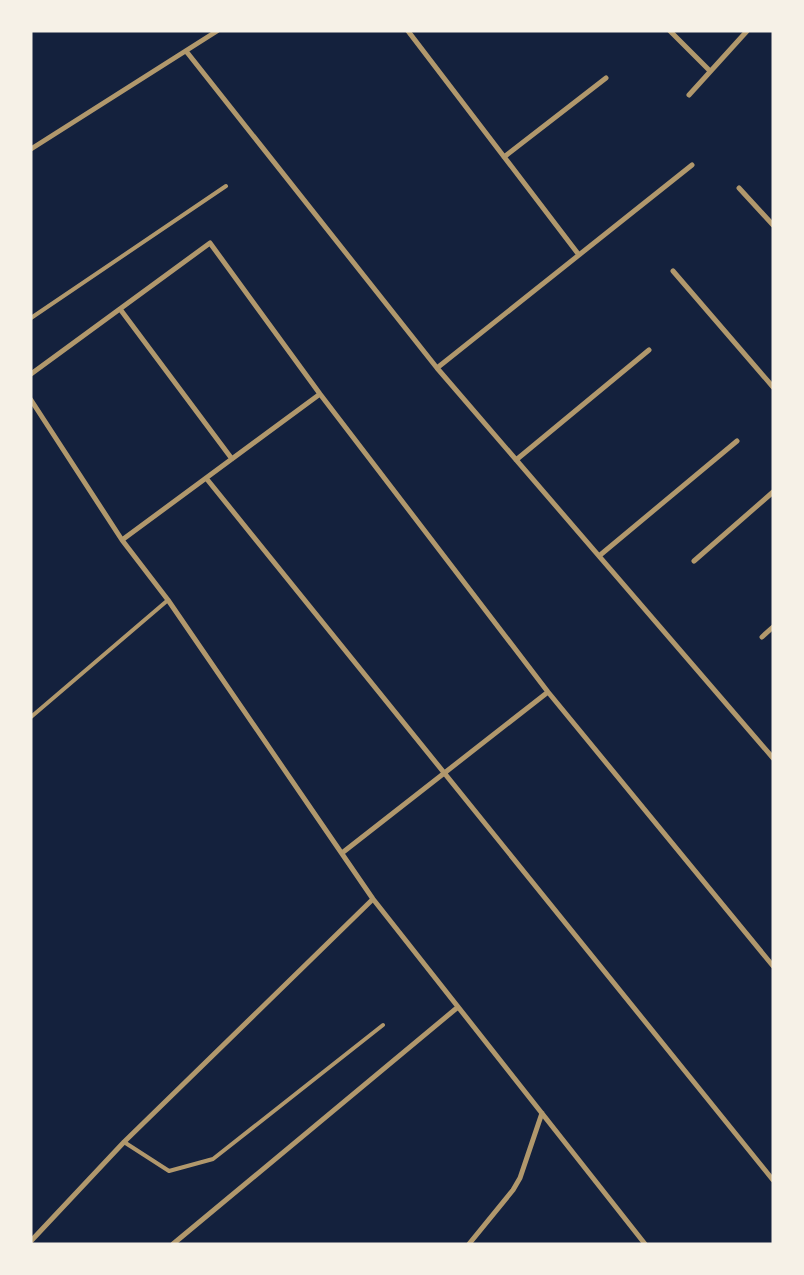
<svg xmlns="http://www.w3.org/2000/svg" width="804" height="1275" font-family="'PT Sans Narrow',sans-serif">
	<rect width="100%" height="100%" fill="#14213d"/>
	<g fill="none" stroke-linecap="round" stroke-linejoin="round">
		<path stroke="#b1986c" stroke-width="4" d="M31,318L226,186
			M31,717L168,600
			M124,1142L169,1171L213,1159L383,1025"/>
		<path stroke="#b1986c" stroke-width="5" d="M408,31L579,255
			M670,31L710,71
			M186,51L437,368L773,758
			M689,95L747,31
			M31,149L217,31
			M504,157L606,78
			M739,188L773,225
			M673,271L773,387
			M120,309L232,459
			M437,368L692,165
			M31,374L210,243L320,394L548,692L773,966
			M31,400L122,540L168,600L373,899L645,1244
			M516,460L649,350
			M206,478L773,1180
			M122,540L320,394
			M599,556L737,441
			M694,561L773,492
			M762,637L773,627
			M342,853L548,692
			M31,1241L124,1142L373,899
			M173,1244L458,1007
			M469,1244L513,1190L520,1178L542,1113"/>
	</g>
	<rect width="804" height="1275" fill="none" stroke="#f6f1e7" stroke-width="65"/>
</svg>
